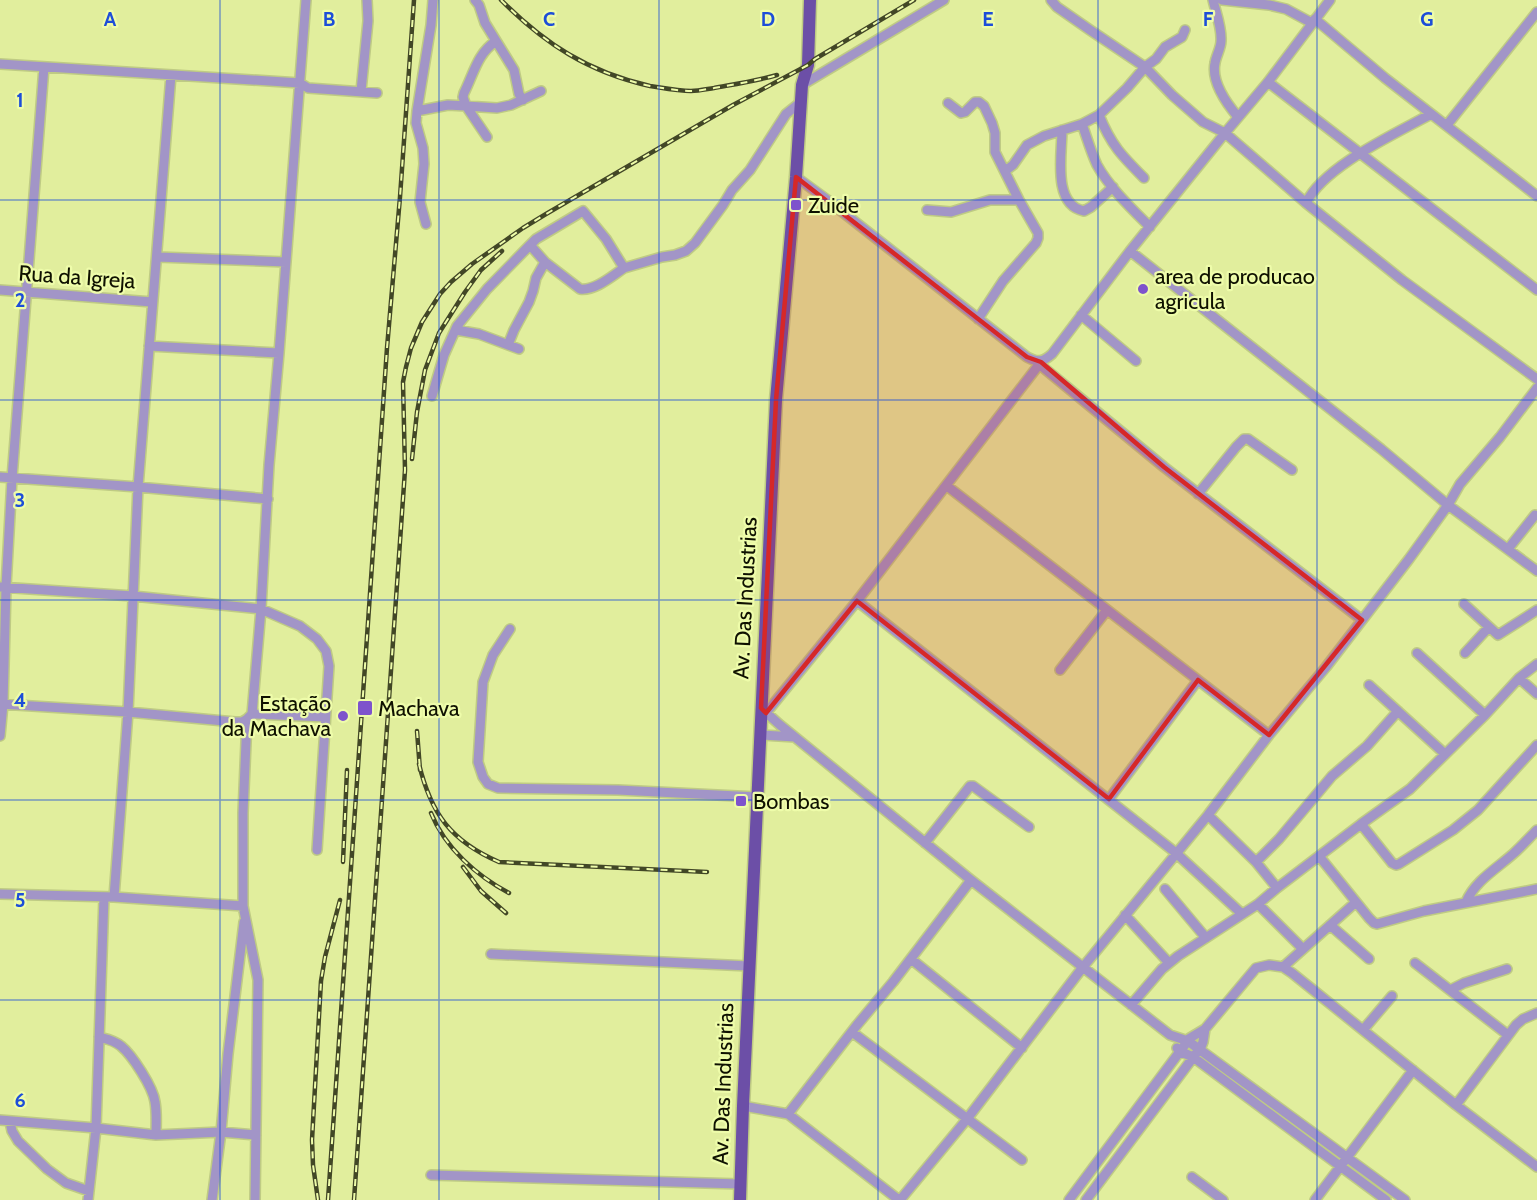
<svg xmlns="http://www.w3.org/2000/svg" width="1537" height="1200" font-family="Cabin,sans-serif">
	<rect width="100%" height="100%" fill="#e1ee9d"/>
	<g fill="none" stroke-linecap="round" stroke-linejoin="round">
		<defs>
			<path id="minor" d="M433,0L431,25L417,111L448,105L466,106L487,137
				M475,0L479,5L485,23L514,70L519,94L523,100
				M1051,0L1057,7L1090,30L1145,67L1172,95L1203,122L1225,133L1306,203L1402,280L1537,379
				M1213,0C1216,13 1222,28 1221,41C1221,48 1216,56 1215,63C1211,82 1227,104 1238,117
				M1222,0L1269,5L1286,9L1312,23
				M1315,19L1385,78L1537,196
				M496,41C477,54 474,73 464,93L463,97L466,106L497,108L511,105L541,91
				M0,64L300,83L308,88L377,93
				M1268,82L1537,290
				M802,85L944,0
				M361,91L368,21L367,0
				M948,103L961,113L965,112L975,102H979L984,106L992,123L995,133V152L1019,200L1038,233V238L1036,243L1003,281L978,319
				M417,111L416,123L423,148L424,164L420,202L426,224
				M1099,115C1111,145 1122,156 1144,178
				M1082,124C1087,138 1091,152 1097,165C1109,187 1132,209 1150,227
				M1447,125L1537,12
				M1062,130C1062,154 1052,205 1084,211L1091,207L1113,187
				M1005,171L1013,165L1027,145L1044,136L1082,124L1099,115L1127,88L1145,67L1156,59L1165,47L1182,37L1185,30
				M796,177L826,199L1027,357C1038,363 1043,362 1052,354L1130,251L1225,133L1268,82L1330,0
				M1306,203C1324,166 1395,134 1431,114
				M927,210L951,212L990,200H1019
				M1130,251L1381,449L1448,505L1537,571
				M158,257L286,262
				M624,268C612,276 595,291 580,289L545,262L530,245L536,239L583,211L606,239L624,268L662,257L675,255L686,251L695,243L723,205L732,190L750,170L786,114L801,102
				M0,290L152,302
				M1081,315L1136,361
				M456,330L479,334L519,349
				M508,345L514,330L529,302L533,291L536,278L545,262
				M149,346L279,353
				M1039,364L1164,467L1362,620
				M432,396L444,355L457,326L487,289L530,245
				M0,477L138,487L268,499
				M947,486L1269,735
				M1198,494L1236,447L1244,439H1248L1292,470
				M1508,549L1535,515
				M0,587L133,596L261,609L300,626L317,639L326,651L329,666L317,850
				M857,601L1176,853L1242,914
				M1464,604L1498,635L1537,610
				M510,629L493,655L483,682L478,762L483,777L488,784L498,788L618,790L757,797
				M1417,653L1485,715
				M1465,653L1489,627
				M1060,670L1107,610
				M1519,678L1537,694
				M1369,685L1445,754
				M0,704L128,712L235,722H242L247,719
				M761,708L780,725L971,880L1170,1035L1188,1041L1405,1200
				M766,713L857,601L1041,362
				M252,714L325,717
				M760,735L795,737
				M0,736L3,704L6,587L12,478L44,67
				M1109,799L1198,680
				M1208,815L1256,862L1277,888
				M1361,824L1392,863L1396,865L1399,864L1453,830L1478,810L1537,745
				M925,843L970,786H973L1029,827
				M1319,856L1369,918L1374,923L1377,924L1424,911L1537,889
				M1256,862L1279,839L1332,776L1367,746L1398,711
				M1165,889L1206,938
				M0,894L114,897L243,906
				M114,897L128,712L138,487L171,75
				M1466,902C1475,881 1496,869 1513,854C1521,847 1529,838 1537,830
				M1258,904L1303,949
				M1125,915L1169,963
				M1330,925L1369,959
				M491,954L749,966
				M911,959L1022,1048
				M1415,963L1508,1035
				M1283,967L1356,902
				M1450,990L1464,983L1507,969
				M1131,1005L1162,969L1178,956L1258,904L1277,888L1361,824L1410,789L1485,715L1519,678L1537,664
				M1363,1030L1392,996
				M852,1032L1022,1160
				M99,1037C107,1039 114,1040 121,1046C132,1055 153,1087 155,1102C157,1113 156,1124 156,1135
				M1177,1048L1179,1051L1193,1057L1386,1200
				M1456,1105L1516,1025L1523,1019L1537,1013
				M743,1106L788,1114L899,1200
				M788,1114L857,1025L893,982L971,880
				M0,1120L96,1128L156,1135L221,1132L256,1135
				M10,1122L12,1131L18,1141L47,1169L66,1183L89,1191
				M431,1175L740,1184
				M1192,1177L1223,1200
				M88,1200L96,1128L104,897
				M212,1200L221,1132L228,1054L244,922
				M255,1200L258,980L243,906V813L247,719L252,714L261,609L269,465L279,353L306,0
				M900,1200L967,1119L1083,967L1208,815L1269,735L1326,667L1409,559L1448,505L1460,484L1500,437L1537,388
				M1069,1200L1190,1038L1205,1029L1256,968L1269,965L1283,967L1292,973L1456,1105L1537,1167
				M1086,1200L1201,1047L1203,1042L1205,1029
				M1315,1200L1413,1070"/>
			<path id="major" d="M740,1200L743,1106L776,400L796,177L802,85L808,65L810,0"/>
		</defs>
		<use href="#minor" stroke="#bfcb84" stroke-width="12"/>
		<use href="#major" stroke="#bfcb84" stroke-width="15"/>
		<use href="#minor" stroke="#a295c7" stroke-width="9"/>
		<use href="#major" stroke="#6c4fa7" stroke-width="12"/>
		<defs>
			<path id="rail" d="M501,0C545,44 588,72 650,86C663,88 678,91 691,91C699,91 707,89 714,88C736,84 756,81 777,75
				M412,459L417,412L425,370L439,333L465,292L481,270L502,251
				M417,731L420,770
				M419,764C431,814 451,841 499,862L707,872
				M431,813C445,848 477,876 509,893
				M343,862L347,770
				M463,867L481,891L506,913
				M318,1200L313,1165L312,1140L321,981L325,957L340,900
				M328,1200L387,348L400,197L414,0
				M354,1200L405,470L403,382L406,367L411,348L422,322L440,294L451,282L472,264L523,228L546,214L733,105L808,65L815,59L914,0"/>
		</defs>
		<use href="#rail" stroke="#424726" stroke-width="4.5"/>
		<use href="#rail" stroke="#eefcaa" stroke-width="2" stroke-dasharray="7" stroke-linecap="butt"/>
	</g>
	<path fill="#d62828" fill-opacity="0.2" stroke="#d62828" stroke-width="4.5" stroke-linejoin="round" d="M796,177L1027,357L1041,362L1164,467L1362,620L1269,735L1198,680L1109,799L857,601L766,713L761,708L776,400Z"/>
	<path fill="none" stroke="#1d4ed8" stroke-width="1.5" stroke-opacity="0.55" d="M220,0V1200M439,0V1200M659,0V1200M878,0V1200M1098,0V1200M1317,0V1200M0,200H1537M0,400H1537M0,600H1537M0,800H1537M0,1000H1537"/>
	<g fill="#7e53cc" stroke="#eefcaa" stroke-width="2">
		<rect x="790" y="199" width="12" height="12" rx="3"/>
		<circle cx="1143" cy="289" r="6"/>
		<rect x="357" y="700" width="16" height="16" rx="3"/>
		<circle cx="343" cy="716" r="6"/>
		<rect x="735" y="795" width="12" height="12" rx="3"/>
	</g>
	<g text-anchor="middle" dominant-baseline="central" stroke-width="4.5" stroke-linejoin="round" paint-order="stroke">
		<g font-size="22" fill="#0f1100" stroke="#eefcaa" text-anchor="start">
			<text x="808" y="205">Zuide</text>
			<text x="1155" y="276">area de producao<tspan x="1155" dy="25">agricula</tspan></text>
			<text x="331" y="703" text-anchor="end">Estação<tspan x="331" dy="25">da Machava</tspan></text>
			<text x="378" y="708">Machava</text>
			<text x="753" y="801">Bombas</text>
		</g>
		<g font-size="22" fill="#0f1100" stroke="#eefcaa">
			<text transform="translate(77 277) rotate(4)">Rua da Igreja</text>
			<text transform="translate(745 598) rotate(-87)">Av. Das Industrias</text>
			<text transform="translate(723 1084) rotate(-88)">Av. Das Industrias</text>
		</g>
	</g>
	<g font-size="20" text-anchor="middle" font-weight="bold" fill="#1d4ed8" stroke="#eefcaa" stroke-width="4.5" stroke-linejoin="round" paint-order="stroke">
		<text x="110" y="26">A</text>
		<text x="329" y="26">B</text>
		<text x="549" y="26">C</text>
		<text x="768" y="26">D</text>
		<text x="988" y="26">E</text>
		<text x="1208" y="26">F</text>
		<text x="1427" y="26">G</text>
		<text x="20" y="107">1</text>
		<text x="20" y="307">2</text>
		<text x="20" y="507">3</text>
		<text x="20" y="707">4</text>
		<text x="20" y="907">5</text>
		<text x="20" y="1107">6</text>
	</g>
</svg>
